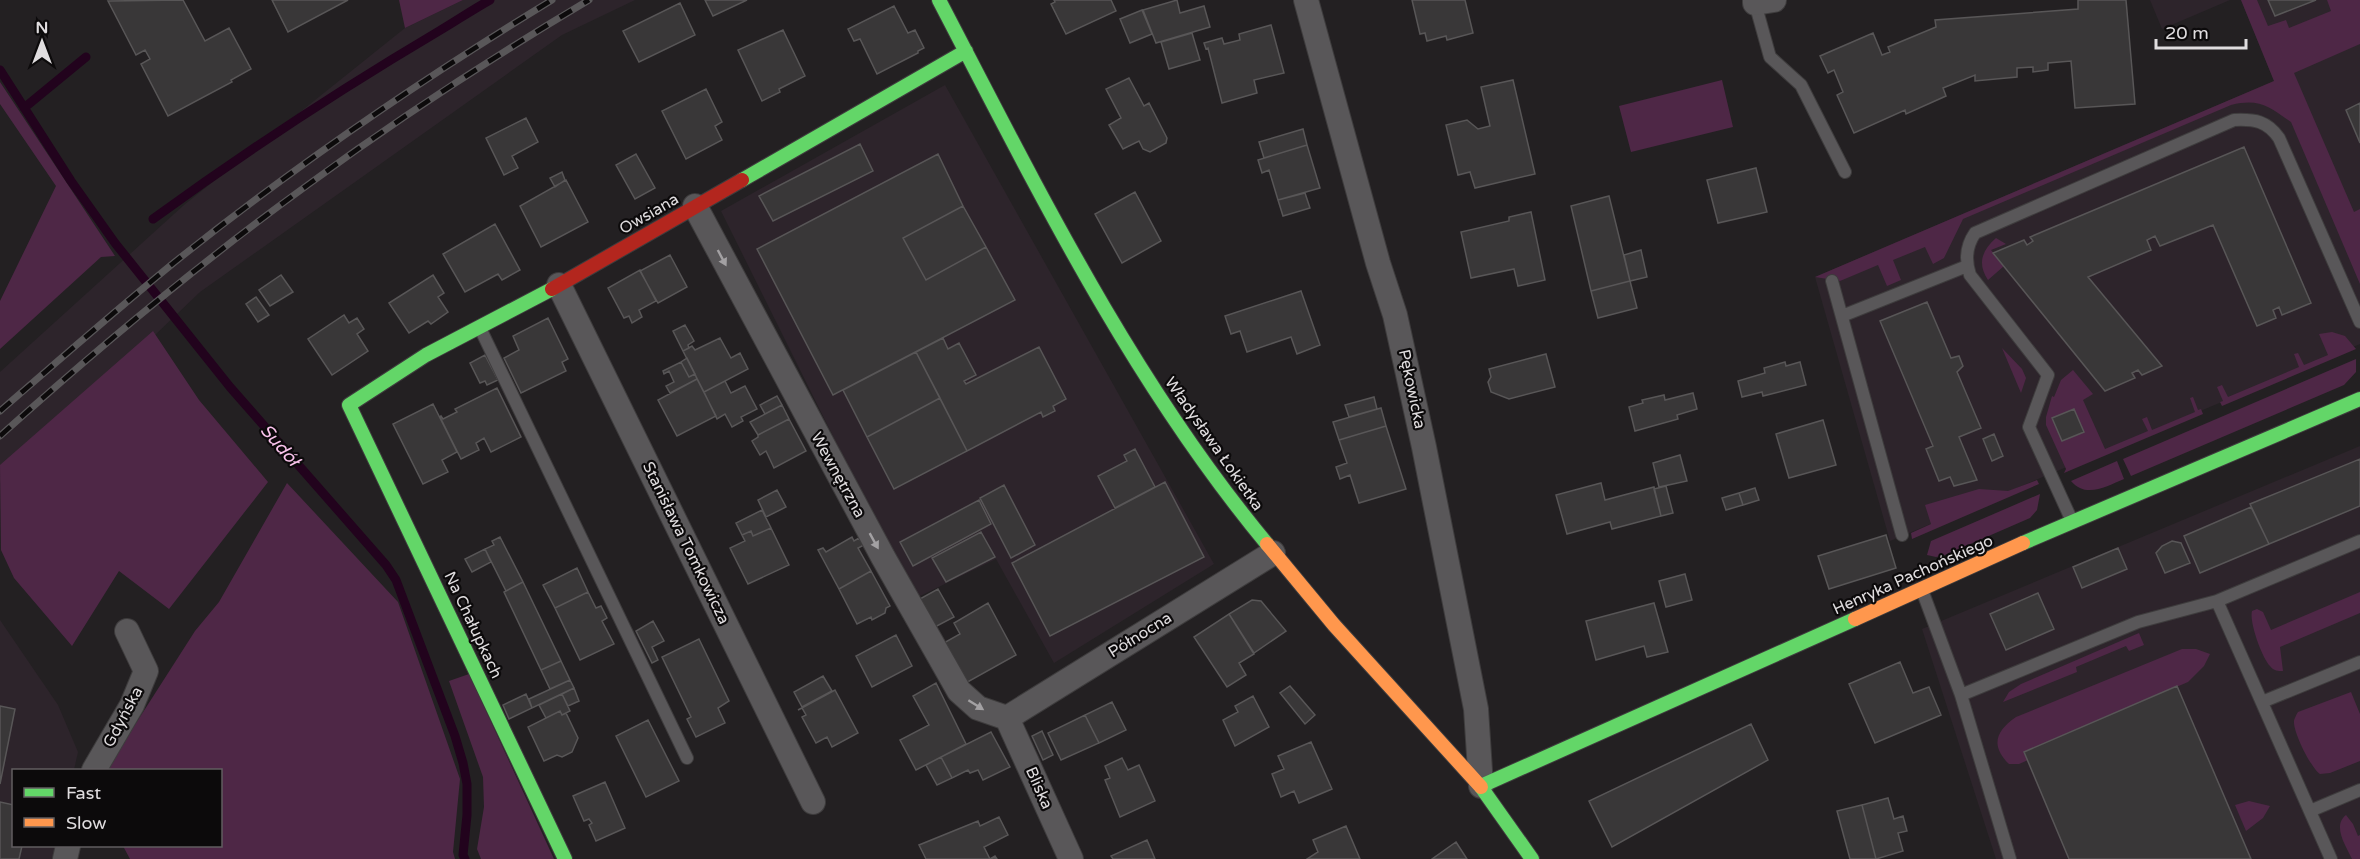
<svg xmlns="http://www.w3.org/2000/svg" width="2360" height="859" font-family="'Varela Round',sans-serif">
	<rect width="100%" height="100%" fill="#232022"/>
	<path fill="#2d242b" d="M463,0H635L562,35L200,292L0,483V372L184,205L405,28Z
		M2150,0H2230L2162,29Z
		M2241,0H2360V344L1890,541L1815,277L2274,81Z
		M945,85L1214,564L1054,663L996,559L914,599L721,211Z
		M2360,446V859H1996L1922,629Z
		M0,620L58,705L78,752L74,770H14V846H56L52,859H0Z"/>
	<path fill="#4e2746" d="M399,0H463L405,28Z
		M2241,0H2257L2268,26L2286,20L2289,28L2331,11L2327,0H2360V44L2294,73L2354,212L2360,209V284L2291,122C2269,107 2260,98 2231,105L1963,219L1944,258L1933,264L1925,247L1893,260L1901,280L1887,286L1878,265L1840,281L1815,277L2274,81Z
		M1722,80L1733,127L1631,152L1619,106Z
		M0,82L115,256L101,257L0,349V301L56,186L0,104Z
		M1996,238L2006,244L1991,250L2004,266L1988,280C1977,264 1982,250 1996,238Z
		M153,331L199,400L268,482L169,609L119,571L72,646L14,578L1,550L0,465Z
		M2332,332L2345,336L2356,349L2222,406L2220,402L2223,401L2217,387L2222,385L2228,397L2299,367L2294,354L2298,353L2304,365L2328,355L2319,334Z
		M2002,348L2022,369L2026,378L2021,393Z
		M2356,359V372L2344,385L2131,476L2123,459Z
		M2073,370L2093,394L2083,400L2105,449L2148,431L2142,419L2147,417L2152,430L2195,412L2190,398L2193,397L2198,410L2201,409L2203,414L2064,473L2066,469L2046,425V417L2052,396L2054,397L2061,380Z
		M2117,461L2124,479C2107,486 2086,499 2071,481Z
		M2037,480L2039,484L1912,539L1911,533L1931,524L1925,505L1979,489L2008,491Z
		M287,483L398,602L460,779L453,852L455,859H130L123,846H220V770H106L195,631L219,602Z
		M2040,494L2037,510L2030,518L1945,555L1936,557L1927,555L1931,541Z
		M2360,592V613L2280,647L2283,671C2278,671 2274,671 2270,666C2262,658 2249,622 2252,611L2257,609L2263,612L2271,630Z
		M2139,633L2144,645L2129,651L2126,646L2076,667L2077,672L2003,702L2009,692L2021,684Z
		M2182,649H2196L2210,654L2204,666L2188,682L2024,752L2028,760L2019,764H2009C1990,745 1996,731 2016,717Z
		M469,674L554,859H481L477,849L484,807L483,777L449,681Z
		M2351,692L2360,714V761L2330,773L2320,774C2311,768 2293,732 2294,721C2294,720 2297,713 2298,712Z
		M2249,801L2270,806L2263,818L2246,831L2235,805Z
		M2346,815L2353,824L2358,836L2360,835V859H2352C2346,846 2332,826 2346,815Z"/>
	<g fill="none" stroke-linecap="round" stroke-linejoin="round">
		<path stroke="#22031d" stroke-width="9" d="M0,70L71,181L115,243L230,387L386,565L396,580L455,736L463,763L467,784V815L463,855L465,859
			M24,108L86,57
			M153,219C245,152 341,89 439,31C456,21 472,10 490,0"/>
	</g>
	<path fill="#393738" stroke="#585657" stroke-width="1.5" d="M183,0L205,41L229,28L251,69L231,80L232,82L168,116L141,64L150,59L145,50L136,55L108,1Z
		M272,0H348L288,32Z
		M705,0H747L713,16Z
		M1054,0H1111L1116,11L1066,34L1051,4L1055,2Z
		M1177,0L1180,13L1204,6L1210,27L1156,43L1143,10Z
		M1412,0H1465L1473,33L1447,40L1446,36L1427,41L1425,33L1420,34Z
		M2078,0H2126L2135,104L2075,108L2071,61L2048,63V70L2033,72V67L2017,68V77L1975,81V75L1943,88L1946,96L1906,114L1905,110L1854,133L1837,95L1843,92L1834,70L1828,73L1820,56L1873,33L1882,55L1890,52L1888,47L1936,27L1935,20L2078,9Z
		M2268,0H2316L2275,16Z
		M680,3L695,35L639,62L623,31Z
		M894,6L908,33L915,30L924,48L918,51V53L877,74L860,39L854,41L848,29Z
		M1142,10L1152,34L1130,43L1120,19Z
		M1271,25L1284,73L1254,80L1257,93L1222,103L1208,48L1206,49L1204,43L1222,38L1224,44L1240,40L1239,34Z
		M783,30L805,76L779,89L780,92L762,101L738,50Z
		M1192,33L1200,60L1169,69L1161,42Z
		M1129,78L1144,106L1149,103L1167,138L1166,143L1150,152L1143,149L1139,141L1123,149L1109,125L1121,118L1106,89Z
		M1513,80L1535,174L1475,188L1470,172L1458,175L1446,125L1467,120L1478,129L1490,126L1481,87Z
		M706,89L722,122L715,126L722,140L686,159L662,111Z
		M2360,103V143L2346,110Z
		M526,118L538,142L512,156L518,168L504,175L486,138Z
		M1303,129L1307,145L1264,158L1259,142Z
		M860,144L873,171L773,221L759,196Z
		M1307,145L1320,188L1278,200L1269,170L1262,173L1258,160Z
		M2244,147L2311,303L2282,315L2279,307L2273,310L2276,318L2257,326L2213,225L2160,246L2155,236L2147,240L2151,250L2088,277L2162,366L2142,375L2138,370L2132,373L2135,378L2105,391L1993,253L2024,240L2027,245L2033,241L2030,237Z
		M636,154L655,188L635,199L616,165Z
		M938,154L963,206L903,238L926,280L986,247L1015,300L833,395L757,249Z
		M1756,168L1767,212L1718,223L1707,180Z
		M562,172L565,180L555,187L550,178Z
		M566,180L588,222L541,247L520,206Z
		M1135,192L1161,241L1122,263L1095,214Z
		M1305,193L1310,208L1283,216L1278,200Z
		M1609,196L1630,281L1591,291L1571,206Z
		M963,206L986,247L926,280L903,238Z
		M1531,212L1545,280L1518,286L1514,269L1471,278L1461,232L1509,221V217Z
		M495,224L520,270L502,280L498,274L465,292L443,254Z
		M1641,250L1647,277L1630,281L1624,255Z
		M670,255L687,287L658,303L640,271Z
		M640,270L656,301L639,310L642,317L632,323L629,316L624,318L608,288Z
		M281,275L293,292L270,306L259,290Z
		M433,275L444,293L438,297L448,312L431,324L428,321L409,333L389,303Z
		M1630,281L1637,308L1598,318L1591,291Z
		M1301,291L1320,345L1297,354L1291,337L1247,352L1240,331L1231,334L1225,316Z
		M256,297L269,315L258,322L246,304Z
		M1927,302L1951,358L1959,356L1963,366L1957,372L1981,428L1959,437L1977,480L1954,486L1950,477L1939,481L1926,449L1933,446L1880,321Z
		M344,315L349,323L357,318L364,329L357,334L368,351L332,375L308,339Z
		M548,318L568,359L562,362L566,371L521,393L504,358L519,350L513,336Z
		M685,325L694,341L688,345L689,348L683,351L673,331Z
		M720,338L731,358L740,353L748,369L704,392L683,351L692,346L695,350Z
		M943,338L948,349L959,343L976,375L964,381L966,384L1039,347L1066,399L1053,406L1055,411L1043,417L1041,412L967,451L916,352Z
		M916,352L940,398L867,437L843,390Z
		M1546,354L1555,387L1509,399L1491,392L1488,382L1491,377L1489,369Z
		M485,355L498,380L487,385L485,381L480,383L470,363Z
		M687,358L695,374L689,377L681,362Z
		M681,362L689,377L695,374L697,379L670,393L666,386L674,382L669,371L664,374L663,371Z
		M1785,362L1786,366L1800,362L1806,385L1763,396L1762,392L1742,397L1738,381L1765,373L1764,368Z
		M697,379L716,416L677,436L658,400Z
		M725,381L731,393L745,386L757,409L741,417L743,421L732,427L725,414L717,419L704,392Z
		M497,388L521,437L491,452L484,438L476,443L479,450L461,459L440,417L441,416L443,419L457,412L455,409Z
		M1693,393L1697,409L1677,415L1678,419L1635,431L1629,407L1643,403L1642,400L1664,395L1665,400Z
		M777,396L782,405L765,414L760,405Z
		M1374,397L1377,409L1349,417L1345,405Z
		M940,398L967,451L894,489L867,437Z
		M433,404L457,452L442,460L448,472L423,484L393,424Z
		M782,405L789,419L758,435L750,422Z
		M1381,408L1386,426L1339,440L1333,422Z
		M2074,409L2084,432L2062,441L2052,418Z
		M789,419L806,451L774,468L766,451L760,455L752,441L758,437V435Z
		M1823,420L1836,465L1789,478L1776,434Z
		M1386,426L1406,489L1359,503L1350,475L1340,479L1336,467L1347,463L1339,440Z
		M1994,434L2003,456L1992,461L1983,439Z
		M1135,449L1155,487L1115,508L1098,476L1127,461L1124,455Z
		M1680,455L1687,481L1659,487L1653,463Z
		M2360,459V506L2269,544L2250,504Z
		M1165,482L1204,557L1050,636L1012,563Z
		M1601,483L1605,500L1654,487L1661,516L1612,529L1610,522L1567,534L1556,495Z
		M1004,485L1035,545L1011,558L980,498Z
		M1666,486L1673,513L1661,516L1654,489Z
		M1755,488L1759,500L1743,505L1739,493Z
		M777,490L786,507L766,517L758,500Z
		M1739,493L1743,505L1726,510L1722,498Z
		M979,500L991,524L913,566L900,542Z
		M2251,507L2269,544L2200,573L2184,536Z
		M762,510L771,528L753,536L751,531L742,535L736,523Z
		M771,528L789,565L748,584L730,548L745,541L742,535L751,531L753,536Z
		M981,532L995,557L946,582L932,558Z
		M1886,535L1896,568L1829,589L1818,556Z
		M500,537L523,582L506,591L485,549L494,545L492,541Z
		M852,537L854,541L859,538L864,545L858,548L871,571L839,589L818,550L823,548L826,552Z
		M2172,541L2181,543L2190,563L2165,573L2156,553L2162,546Z
		M2118,548L2127,569L2082,588L2073,567Z
		M485,549L491,562L472,572L465,559Z
		M577,568L588,592L555,608L543,585Z
		M871,571L890,606L886,608L885,613L872,620L871,617L857,624L839,589Z
		M1685,574L1692,600L1666,607L1659,581Z
		M523,582L561,661L541,670L504,592Z
		M938,589L954,617L933,628L918,600Z
		M588,592L596,608L601,606L607,618L602,621L614,644L580,660L555,608Z
		M2038,593L2054,629L2006,650L1990,614Z
		M1252,600L1261,601L1286,631L1254,653L1229,614Z
		M988,603L1016,655L964,684L942,644L960,634L954,623Z
		M1654,603L1668,652L1647,657L1644,646L1596,660L1586,621Z
		M1229,614L1254,654L1239,663L1246,675L1227,687L1194,637Z
		M653,621L664,641L652,647L658,660L652,663L636,631Z
		M896,635L912,666L872,687L856,656Z
		M699,639L729,701L718,708L725,723L696,737L687,719L691,717L662,657Z
		M561,661L570,680L550,689L541,670Z
		M1900,662L1913,693L1929,687L1941,715L1875,743L1849,684Z
		M823,676L832,691L802,707L794,692Z
		M570,680L574,688L532,708L529,699Z
		M936,683L966,744L916,770L900,740L929,725L913,696Z
		M1290,686L1315,715L1305,724L1280,693Z
		M2177,686L2251,859H2069L2024,752Z
		M574,688L579,701L568,706L562,694Z
		M835,690L858,733L832,747L827,737L816,743L802,717L806,715L802,708L798,710Z
		M526,694L532,708L509,719L503,705Z
		M562,694L570,711L562,715L560,711L546,718L539,705Z
		M1253,696L1269,727L1235,746L1223,720L1238,712L1235,706Z
		M1112,702L1126,730L1099,743L1085,715Z
		M0,706L15,709L0,784Z
		M560,711L562,715L566,713L578,738L572,752L562,757L557,755L544,761L528,727Z
		M1085,715L1099,743L1061,760L1048,733Z
		M648,720L679,781L646,797L616,736Z
		M1751,724L1768,760L1612,847L1589,801Z
		M1042,731L1053,755L1043,760L1032,736Z
		M991,732L1010,767L983,780L978,770L970,773L968,770L952,778L941,757Z
		M1311,742L1332,789L1299,803L1294,791L1281,797L1272,774L1284,769L1278,756Z
		M941,757L952,778L937,785L926,765Z
		M1122,758L1128,770L1139,765L1155,801L1120,817L1105,780L1110,778L1105,766Z
		M605,782L625,828L596,841L589,825L592,823L589,819L584,821L573,796Z
		M1888,798L1894,819L1903,816L1907,831L1898,833L1903,851L1876,859L1862,805Z
		M0,802L14,805V846H22L19,859H0Z
		M1862,805L1876,859H1850L1837,811Z
		M999,817L1008,835L984,847L990,859L995,856L997,859H926L919,845L978,821L980,826Z
		M1346,826L1360,859H1307L1318,852L1313,840Z
		M1147,840L1155,859H1113L1111,856Z
		M1456,842L1467,859H1432Z"/>
	<g fill="none" stroke-linecap="round" stroke-linejoin="round">
		<defs>
			<path id="lane" d="M1755,3L1770,57L1801,85L1845,172
				M1832,281L1902,535
				M1842,316L1967,266
				M480,328L687,758
				M2072,521L2029,427L2048,375L1970,275C1965,260 1966,246 1975,233L2234,120C2255,119 2267,121 2279,138L2360,322
				M1922,590L1961,695L2010,859
				M2217,601L2331,859
				M1961,695L2138,622L2217,601L2360,541
				M2262,702L2360,662
				M2310,811L2360,790"/>
			<path id="street" d="M1306,0L1378,263L1395,315L1424,447L1476,709L1481,786
				M1755,0V3L1774,0
				M695,206L883,557L959,691L978,708L1007,718
				M559,285L813,802
				M1007,718L1273,553
				M1007,718L1071,859
				M94,770L132,705L146,671L127,631
				M65,859L68,846"/>
			<path id="fast" d="M939,0C1037,188 1131,380 1267,544
				M742,180L966,51
				M552,289L426,355L349,405L565,859
				M2023,543L2360,399
				M1481,786L1855,619
				M1481,787L1532,859"/>
			<path id="slow" d="M1267,544L1334,625L1481,787
				M1855,619L2023,543"/>
			<path id="jam" d="M552,289L742,180"/>
		</defs>
		<use href="#lane" stroke="#3e3c3d" stroke-width="14"/>
		<use href="#street" stroke="#3e3c3d" stroke-width="26"/>
		<use href="#fast" stroke="#3e3c3d" stroke-width="16"/>
		<use href="#slow" stroke="#3e3c3d" stroke-width="16"/>
		<use href="#jam" stroke="#3e3c3d" stroke-width="16"/>
		<use href="#lane" stroke="#595759" stroke-width="12"/>
		<use href="#street" stroke="#595759" stroke-width="24"/>
		<use href="#fast" stroke="#63d668" stroke-width="14"/>
		<use href="#slow" stroke="#ff974d" stroke-width="14"/>
		<use href="#jam" stroke="#b3261e" stroke-width="14"/>
		<defs>
			<path id="rail" d="M0,411C58,361 116,310 176,261C295,166 422,79 552,0
				M0,436C99,347 201,262 309,184C399,118 493,57 589,0"/>
		</defs>
		<use href="#rail" stroke="#595759" stroke-width="7"/>
		<use href="#rail" stroke="#0c0a0b" stroke-width="4.5" stroke-dasharray="14" stroke-linecap="butt"/>
	</g>
	<defs><path id="oneway-solid" d="M-6-.8H1V-3.2L6.5 0L1 3.2V.8H-6Z" transform="scale(1.5)"/></defs>
	<g fill="#a3a1a3">
		<use href="#oneway-solid" transform="translate(722 258) rotate(62)"/>
		<use href="#oneway-solid" transform="translate(874 541) rotate(61)"/>
		<use href="#oneway-solid" transform="translate(976 705) rotate(32)"/>
	</g>
	<g text-anchor="middle" dominant-baseline="central" stroke-width="4.5" stroke-linejoin="round" paint-order="stroke">
		<g font-size="16" fill="#e0dddf" stroke="#0c0a0b">
			<text transform="translate(649 214) rotate(-30)">Owsiana</text>
			<text transform="translate(1412 389) rotate(78)">Pękowicka</text>
			<text transform="translate(1214 444) rotate(55)">Władysława Łokietka</text>
			<text transform="translate(838 475) rotate(61)">Wewnętrzna</text>
			<text transform="translate(686 543) rotate(64)">Stanisława Tomkowicza</text>
			<text transform="translate(1913 575) rotate(-24)">Henryka Pachońskiego</text>
			<text transform="translate(473 625) rotate(65)">Na Chałupkach</text>
			<text transform="translate(1140 635) rotate(-32)">Północna</text>
			<text transform="translate(123 717) rotate(-62)">Gdyńska</text>
			<text transform="translate(1039 788) rotate(66)">Bliska</text>
		</g>
		<g font-size="18" font-style="italic" fill="#fbc4ed" stroke="#0c0a0b">
			<text transform="translate(280 445) rotate(49)">Sudół</text>
		</g>
	</g>
	<rect x="12" y="769" width="210" height="78" fill="#0c0a0b" stroke="#615e60" stroke-width="1.5"/>
	<rect x="24" y="788" width="30" height="9" fill="#63d668" stroke="#615e60" stroke-width="1.5"/>
	<text x="66" y="799" font-size="18" fill="#e0dddf">Fast</text>
	<rect x="24" y="818" width="30" height="9" fill="#ff974d" stroke="#615e60" stroke-width="1.5"/>
	<text x="66" y="829" font-size="18" fill="#e0dddf">Slow</text>
	<g transform="translate(42 42)" stroke="#0c0a0b" stroke-width="4.5" paint-order="stroke">
	<path d="M0-4.5L10 22L0 15L-10 22Z" fill="#e0dddf"/>
	<text y="-9" font-size="16" font-weight="bold" text-anchor="middle" fill="#e0dddf">N</text>
	</g>
	<path d="M2156 39v9h90v-9" fill="none" stroke="#e0dddf" stroke-width="3"/>
	<text x="2165" y="39" font-size="18" fill="#e0dddf" stroke="#0c0a0b" stroke-width="4.5" paint-order="stroke">20 m</text>
</svg>
